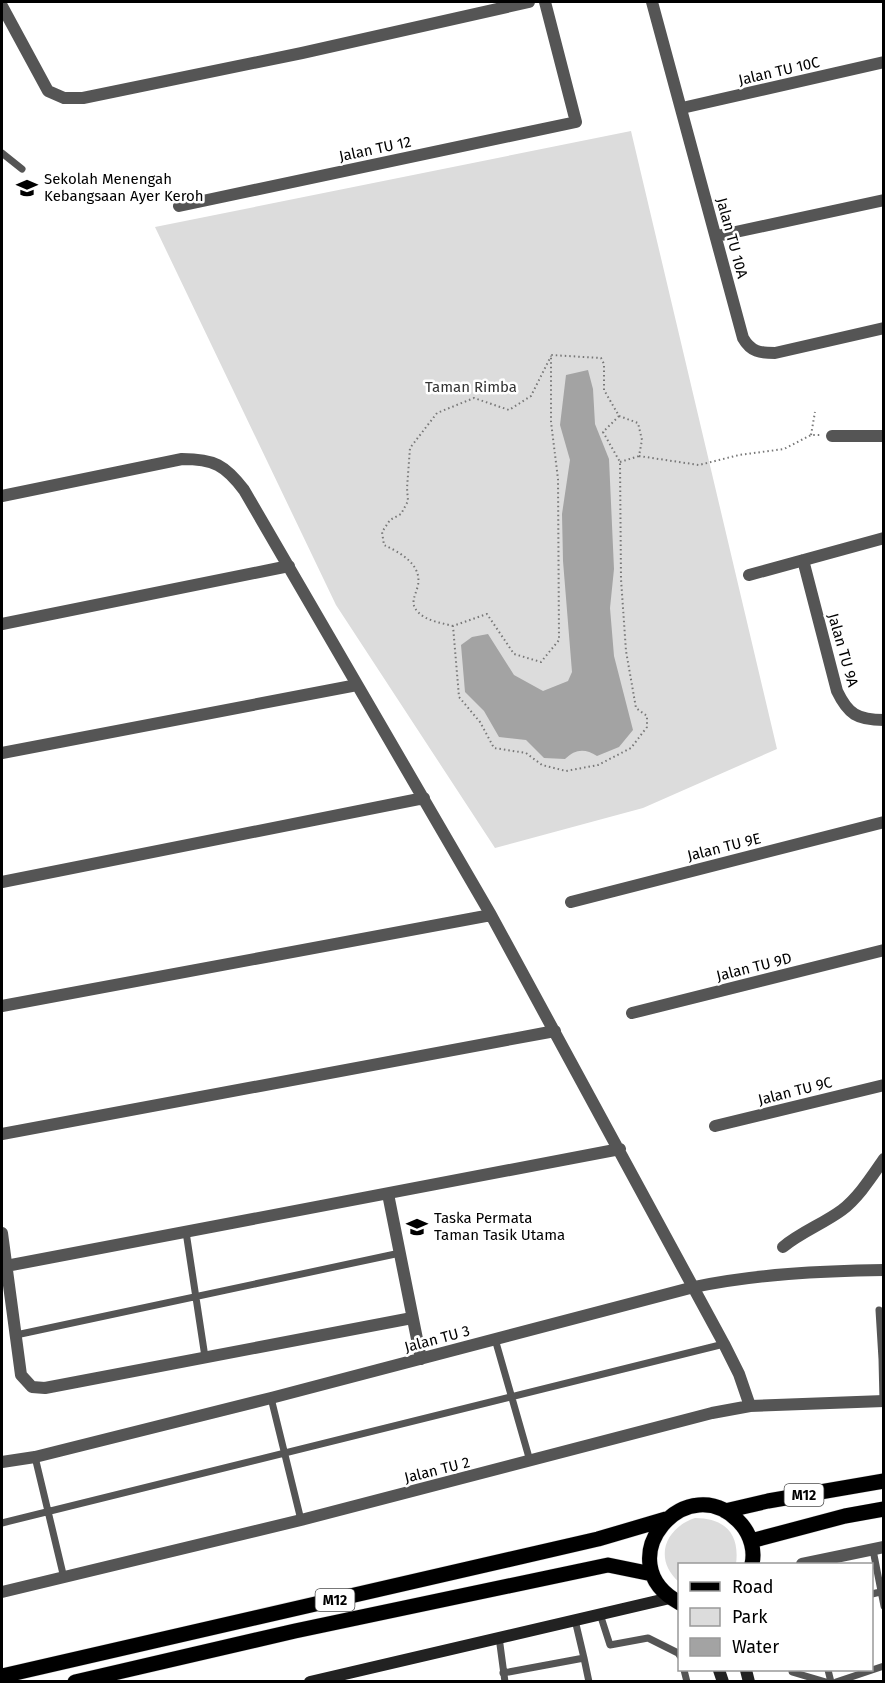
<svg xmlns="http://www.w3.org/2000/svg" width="885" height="1683" font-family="'Fira Sans',sans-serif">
	<rect width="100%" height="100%" fill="#fff"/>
	<path fill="#dcdcdc" d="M631,131L777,749L643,808L495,848L336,605L155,227Z
		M695,1518C725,1518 740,1534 736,1564H680L679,1582C653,1559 665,1528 695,1518Z"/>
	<path fill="#a3a3a3" d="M588,370L593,389L595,424L609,459L614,569L610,608L614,656L633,730L619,747L597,756C585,748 575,749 565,759L544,758L526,740L499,737L484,711L465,692L461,645L472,637L488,634L514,675L543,691L568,681L572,672L563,561L562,514L570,460L560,425L566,375Z"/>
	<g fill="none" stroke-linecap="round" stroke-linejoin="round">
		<defs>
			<path id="primary" d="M725,1511L768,1501L884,1481
				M751,1541L845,1516L884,1509
				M680,1603C604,1563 688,1462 742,1525C751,1536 755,1551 752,1564
				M2,1676L598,1539L666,1519
				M75,1682L295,1631L608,1565L652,1574"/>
		</defs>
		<use href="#primary" stroke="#dbdbdb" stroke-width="16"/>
		<path stroke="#777" stroke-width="2" stroke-dasharray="1.5 3" stroke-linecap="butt" d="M619,416L603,432L620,462L621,579L626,651L636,708L647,716V727L631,748L598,765L566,771L542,765L526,753L494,748L480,722L459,697L453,626L487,614L514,654L541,662L559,640L558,479L551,422V355L601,358L604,364V390L619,416L638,423L642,440L639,456L699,465L739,455L784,449L811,435H821
			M811,435L815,412
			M620,462L639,456
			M453,626C442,623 426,621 418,612C409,603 416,595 418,585C422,564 399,552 384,545L382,532L390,520L401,514L408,501L407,488L410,448L437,413L474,398L509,410L531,396L551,356"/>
		<path stroke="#555" stroke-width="7" d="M2,153L22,169
			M186,1232L205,1357
			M879,1310L882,1359H884
			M16,1335L400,1253
			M495,1339L530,1461
			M882,1359L883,1401
			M271,1398L301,1520
			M35,1457L64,1578
			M2,1523L724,1344
			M873,1550L884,1606
			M872,1594L880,1592
			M600,1614L610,1645L648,1638L678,1653L680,1656
			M575,1620L584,1658
			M499,1637L505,1682
			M684,1670L687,1682
			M792,1670V1672L826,1682
			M828,1670L831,1682
			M503,1673L584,1658L589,1682
			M836,1682L884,1666"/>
		<path stroke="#555" stroke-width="12" d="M652,2L743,338C751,352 760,353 775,353L884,328
			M2,6L48,91L64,98H83L302,53L529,2
			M682,108L884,62
			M179,206L576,122L545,2
			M717,236L884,200
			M832,436H884
			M2,496L182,459C214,459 225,465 244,490L491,915L724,1344L739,1374L750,1406
			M803,560L837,691C848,714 857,720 884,720
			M749,575L884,538
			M2,624L289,566
			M2,753L357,685
			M2,882L424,798
			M571,902L884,822
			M2,1006L491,915
			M632,1013L884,950
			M715,1126L884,1085
			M2,1134L555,1031
			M388,1194L421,1359
			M2,1233L21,1375L32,1387L45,1388L412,1318
			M783,1247C801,1232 823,1224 842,1210C859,1197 872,1176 884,1159
			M6,1266L620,1149
			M2,1462L35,1457L271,1398L694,1287C756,1274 820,1271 884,1270
			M802,1564L884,1547
			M2,1592L301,1520L712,1413L750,1406L884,1401"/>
		<path stroke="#222" stroke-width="12" d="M719,1670L723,1682
			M746,1670L749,1682
			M310,1682L670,1598"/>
		<use href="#primary" stroke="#000" stroke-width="15"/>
	</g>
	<defs>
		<symbol id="school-bare" viewBox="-9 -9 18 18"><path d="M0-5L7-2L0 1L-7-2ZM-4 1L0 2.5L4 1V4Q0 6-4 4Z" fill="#000" stroke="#fff" stroke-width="2.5" paint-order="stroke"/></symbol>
	</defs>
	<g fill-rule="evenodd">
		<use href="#school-bare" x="12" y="173" width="30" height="30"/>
		<use href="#school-bare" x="402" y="1212" width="30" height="30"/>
	</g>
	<g text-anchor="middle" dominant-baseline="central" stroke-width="5" stroke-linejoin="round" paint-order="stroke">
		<g fill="#fff" stroke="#4c4c4c" stroke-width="1.5">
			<rect x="784.5" y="1484" width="39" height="22" rx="4.5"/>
			<rect x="315.5" y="1589" width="39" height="22" rx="4.5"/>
		</g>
		<g font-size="14" font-weight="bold" fill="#000">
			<text x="804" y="1495">M12</text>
			<text x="335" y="1600">M12</text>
		</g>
		<g font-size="15" fill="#000" stroke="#fff">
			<text transform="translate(779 71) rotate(-13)">Jalan TU 10C</text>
			<text transform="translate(375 149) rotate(-12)">Jalan TU 12</text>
			<text transform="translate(732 238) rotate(75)">Jalan TU 10A</text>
			<text transform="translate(843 650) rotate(74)">Jalan TU 9A</text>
			<text transform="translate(724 847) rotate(-14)">Jalan TU 9E</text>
			<text transform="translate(754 967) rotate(-14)">Jalan TU 9D</text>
			<text transform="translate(795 1091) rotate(-14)">Jalan TU 9C</text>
			<text transform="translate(437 1339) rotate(-15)">Jalan TU 3</text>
			<text transform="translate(437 1470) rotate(-14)">Jalan TU 2</text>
		</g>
		<g font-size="15" fill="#000" stroke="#fff" text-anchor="start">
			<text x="44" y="179">Sekolah Menengah<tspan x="44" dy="17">Kebangsaan Ayer Keroh</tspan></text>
			<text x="434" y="1218">Taska Permata<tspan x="434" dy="17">Taman Tasik Utama</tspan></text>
		</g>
		<g font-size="15" fill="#333" stroke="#fff">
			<text x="471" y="387">Taman Rimba</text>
		</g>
	</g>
	<rect width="885" height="1683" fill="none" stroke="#000000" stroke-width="6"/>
	<rect x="678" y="1563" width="195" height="108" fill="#ffffff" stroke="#999999" stroke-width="1.5"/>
	<rect x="690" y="1582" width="30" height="9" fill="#000000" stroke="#999999" stroke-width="1.5"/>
	<text x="732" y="1593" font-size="18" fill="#000000">Road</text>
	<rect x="690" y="1608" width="30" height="18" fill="#dcdcdc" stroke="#999999" stroke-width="1.5"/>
	<text x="732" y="1623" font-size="18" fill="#000000">Park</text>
	<rect x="690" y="1638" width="30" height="18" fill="#a3a3a3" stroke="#999999" stroke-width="1.5"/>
	<text x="732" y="1653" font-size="18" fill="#000000">Water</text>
</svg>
